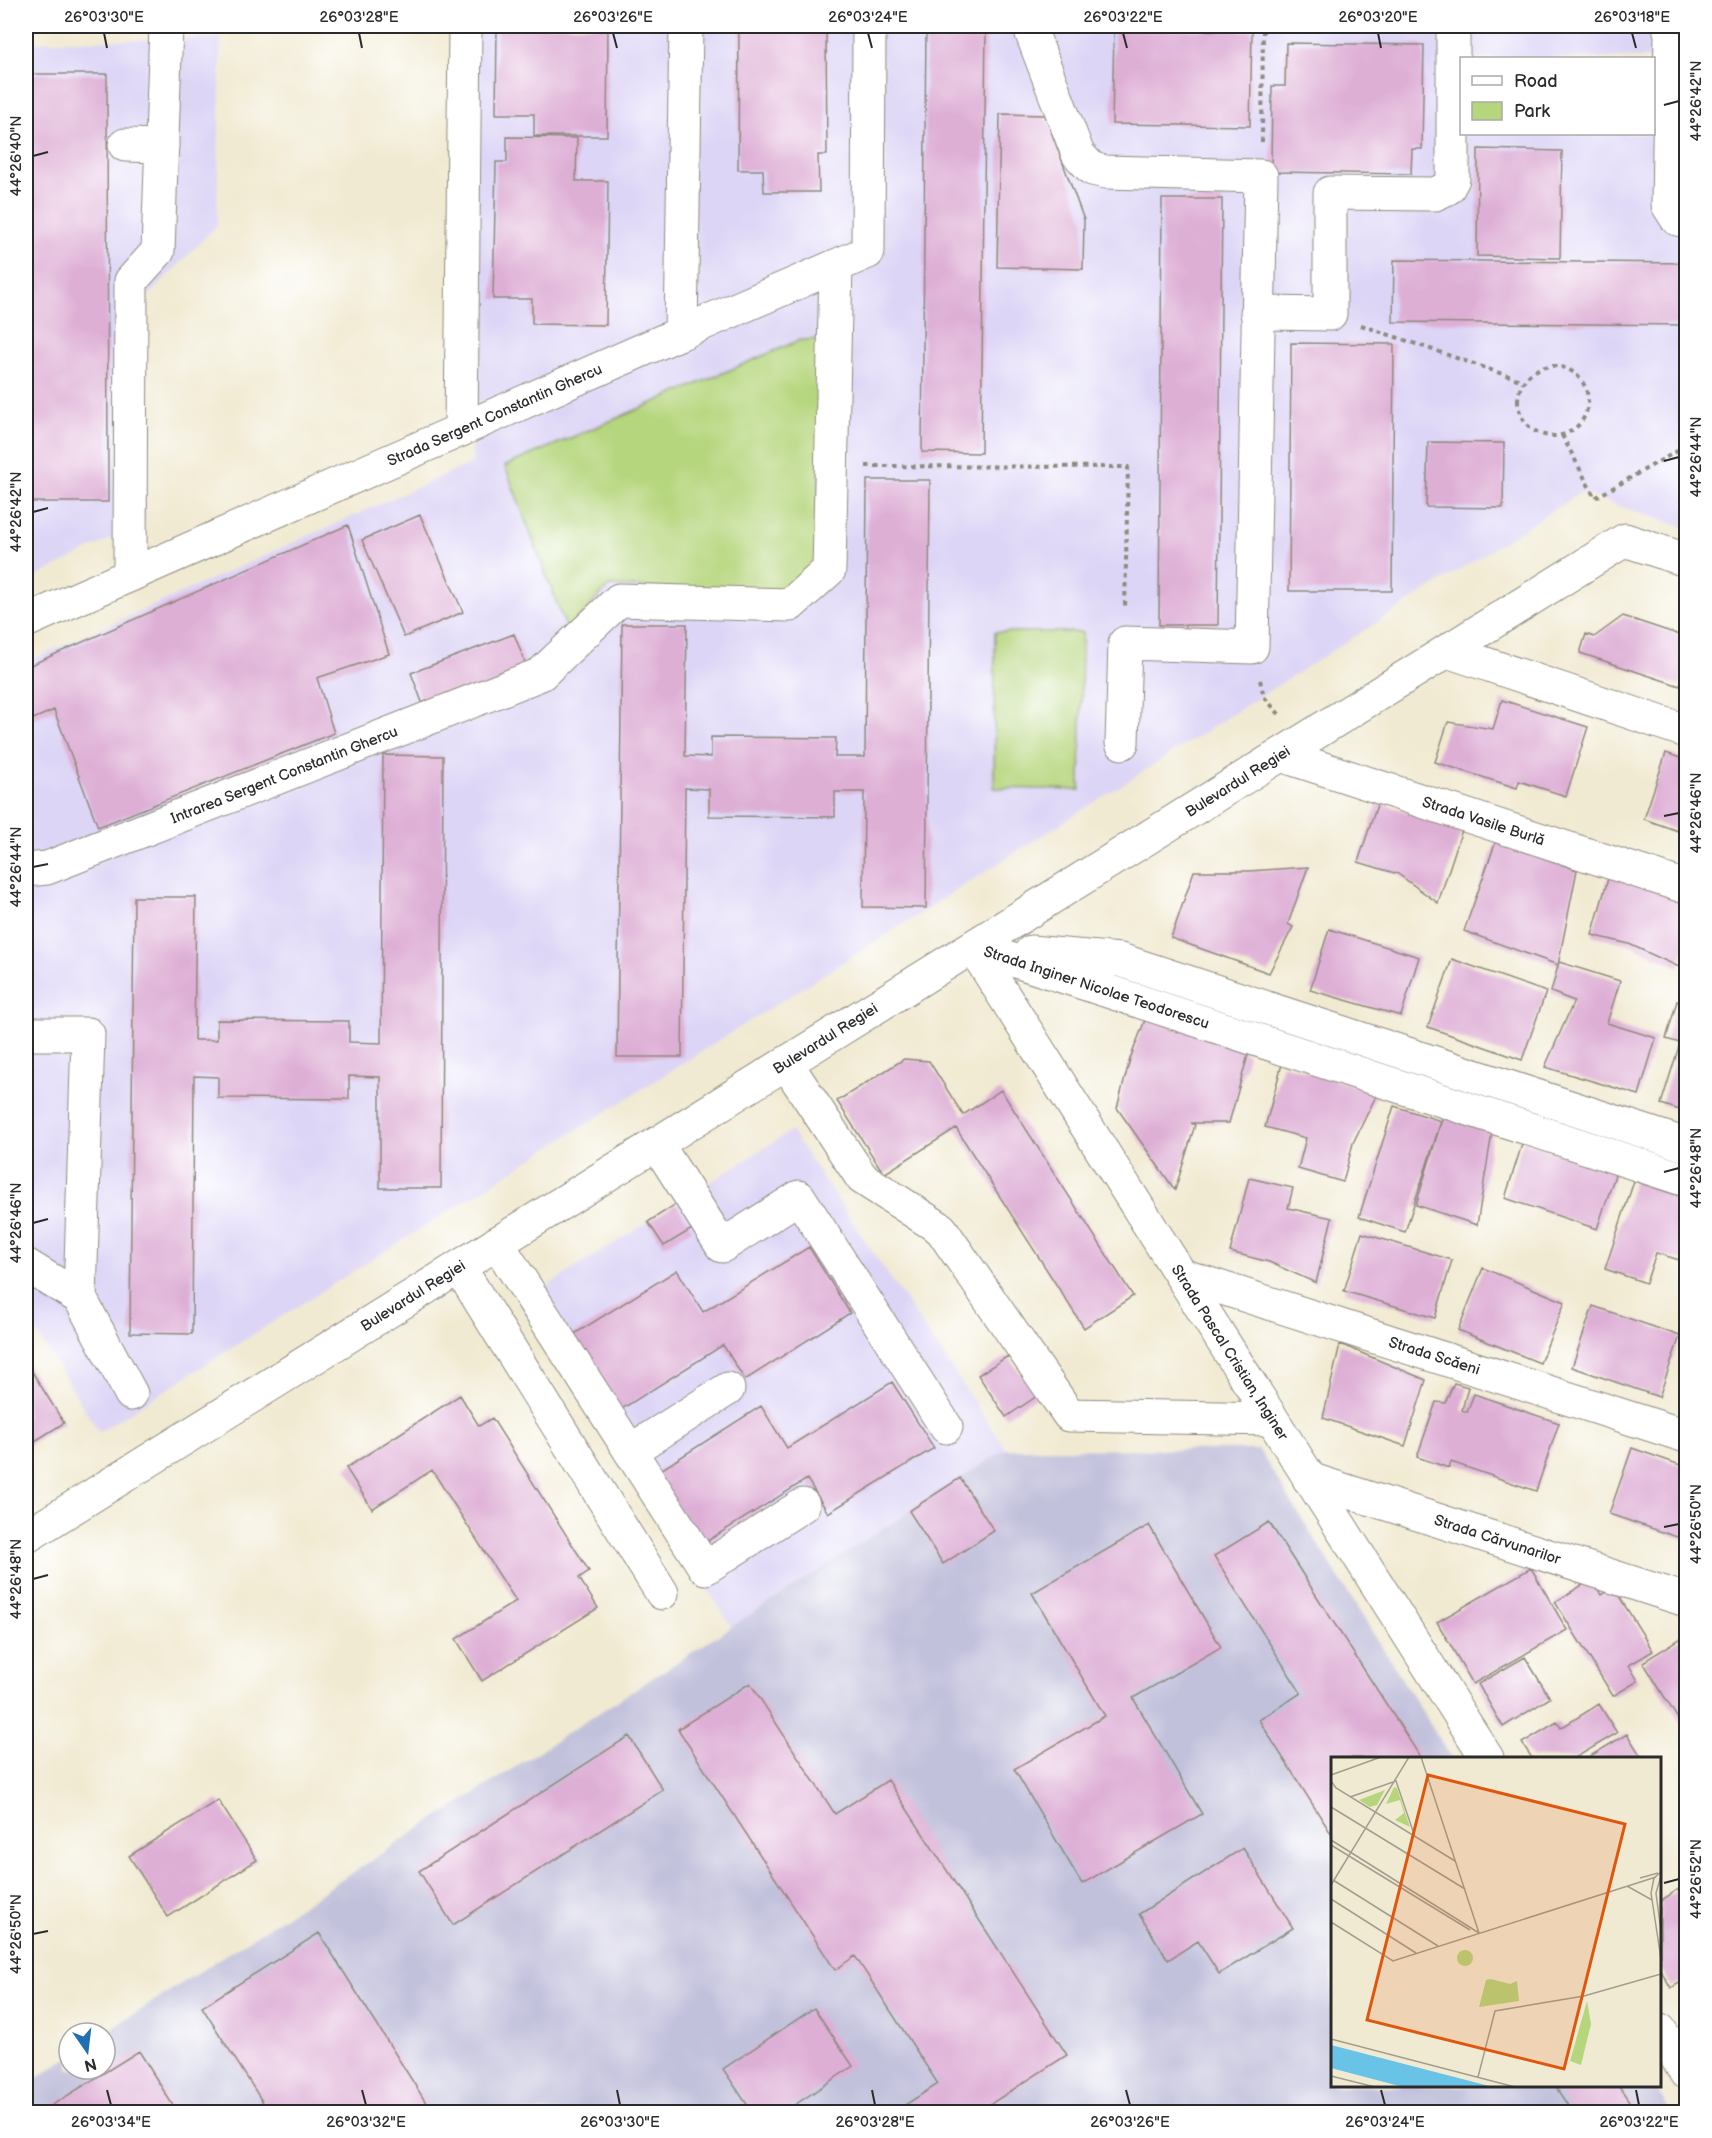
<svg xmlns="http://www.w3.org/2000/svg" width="1712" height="2138" font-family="'Balsamiq Sans',sans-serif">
	<rect width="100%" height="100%" fill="#fff"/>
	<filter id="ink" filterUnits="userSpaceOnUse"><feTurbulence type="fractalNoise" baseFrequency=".0167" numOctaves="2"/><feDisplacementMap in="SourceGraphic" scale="12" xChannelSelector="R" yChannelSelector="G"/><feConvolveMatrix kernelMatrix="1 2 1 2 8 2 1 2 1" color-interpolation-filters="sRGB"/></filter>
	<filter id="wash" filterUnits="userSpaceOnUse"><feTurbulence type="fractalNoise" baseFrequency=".008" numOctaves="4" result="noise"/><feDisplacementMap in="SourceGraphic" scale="24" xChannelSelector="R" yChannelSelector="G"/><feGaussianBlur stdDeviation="1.35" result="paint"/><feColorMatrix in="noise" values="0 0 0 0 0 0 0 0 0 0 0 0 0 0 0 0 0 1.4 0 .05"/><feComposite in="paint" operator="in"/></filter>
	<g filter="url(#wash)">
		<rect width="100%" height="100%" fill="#f1ead2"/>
		<path fill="#ddd5f6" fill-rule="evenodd" d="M474,26H1686V528L1580,493L919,914L99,1432L26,1316V662L472,463ZM1462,58H1654V134H1462Z
			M221,38L217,225L144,300L145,521L26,582V42Z
			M791,1131L1006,1449L732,1627L519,1304Z"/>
		<path fill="#c2c1dc" d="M1006,1449L1259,1450L1451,1758H1332V2086H1654L1671,2112H26V2085L69,2057V2069H105V2033Z"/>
		<path fill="#b6d67d" stroke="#708054" stroke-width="1.5" d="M825,339L816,572L782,593L609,586L567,630L505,466L800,340Z
			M995,632H1082L1080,790L994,788Z"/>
		<g id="blocks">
			<path fill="#deafd5" d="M497,26H608L607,136H534V114H496Z
				M739,26H826L827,155H818L819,192H764L763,170H738Z
				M926,26H986L981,453L922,452Z
				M1114,29L1252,31L1250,126L1112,124Z
				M1286,43L1424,45L1422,149H1412L1411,174L1271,172L1272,86H1285Z
				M26,74H107L108,502H26Z
				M1000,114L1045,115L1084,220L1083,269L997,267Z
				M507,137L577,138L576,181H608L606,325L532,324V299H493L496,162H507Z
				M1478,149L1562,151L1560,258L1477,256Z
				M1162,199H1222L1218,625H1159Z
				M1394,260L1686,263V325L1393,322Z
				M1291,343L1394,344L1392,591H1289Z
				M1428,442L1504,443L1503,508L1426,507Z
				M867,480H930L926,908L863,907L864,792H835V817L709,816V789L685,788L682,1057H617L622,624H687L685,756L711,757V737L836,738L835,757H865Z
				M420,515L463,612L404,637L362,540Z
				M348,525L389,654L317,678L334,733L98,827L54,710L26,722V667Z
				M1623,616L1686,637V665L1680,686L1580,653L1586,634L1594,637Z
				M514,634L528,670L425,710L411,673Z
				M1502,700L1588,727L1566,796L1519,781L1517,788L1435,762L1448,722L1493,729Z
				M1666,753L1686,760V834L1644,819Z
				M383,755L443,756L441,1188H380V1077L349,1076V1099L218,1098V1077L194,1076L192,1334L130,1333L134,897H196L194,1040H217V1020L349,1021V1042L381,1043Z
				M1378,802L1462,830L1438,903L1398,874L1358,862Z
				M1496,841L1577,870L1558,965L1464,931Z
				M1308,867L1288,924L1293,927L1269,973L1171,938L1194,871H1249Z
				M1609,875L1686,898V939L1679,967L1629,944L1592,935Z
				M1329,929L1419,957L1401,1016L1310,990Z
				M1452,959L1546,992L1522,1060L1428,1027Z
				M1559,962L1620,981L1607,1023L1656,1038L1639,1095L1545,1067L1574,1001L1551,992Z
				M1677,1001L1686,1004V1112L1661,1104L1680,1043L1666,1039Z
				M1147,1015L1225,1037L1248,1055L1229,1123H1191L1195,1125L1175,1190L1117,1108L1130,1059Z
				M904,1059L929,1061L963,1115L1001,1090L1133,1296L1084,1328L956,1128L884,1174L837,1101Z
				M1282,1064L1378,1092L1353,1143L1343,1182L1298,1169L1306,1138L1265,1127Z
				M1394,1106L1441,1121L1405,1232L1359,1217Z
				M1443,1116L1492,1133L1477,1225L1416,1205Z
				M1523,1141L1616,1172L1597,1229L1505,1198Z
				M1249,1178L1293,1188L1288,1208L1332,1218L1316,1283L1269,1262L1230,1252Z
				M1634,1181L1686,1198V1262L1656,1253L1646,1283L1605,1269Z
				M676,1204L692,1229L664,1246L648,1222Z
				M1362,1233L1452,1260L1435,1318L1344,1291Z
				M809,1247L850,1313L745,1380L723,1345L617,1412L571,1336L677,1270L703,1312Z
				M1483,1268L1565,1302L1540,1363L1458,1330Z
				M1593,1306L1680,1336L1659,1397L1572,1367Z
				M1340,1344L1426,1380L1405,1446L1323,1418Z
				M1008,1356L1037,1396L1006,1417L978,1375Z
				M26,1362L64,1423L27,1446L26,1443Z
				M892,1382L934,1448L828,1513L807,1479L701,1545L656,1473L761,1406L787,1448Z
				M1454,1383L1468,1387L1462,1410L1467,1412L1474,1394L1559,1423L1536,1491L1451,1462L1449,1468L1417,1457L1436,1402L1445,1403Z
				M1686,1386V1403L1681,1402Z
				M460,1395L479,1426L492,1418L589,1571L579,1578L598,1608L482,1681L456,1639L516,1601L432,1470L372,1509L346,1468Z
				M1632,1448L1686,1467V1540L1609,1514Z
				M960,1478L994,1531L943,1564L909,1511Z
				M1269,1522L1421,1758H1332V1835L1259,1720L1301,1693L1214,1556Z
				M1149,1525L1221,1647L1133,1698L1202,1814L1082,1884L1014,1769L1105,1716L1032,1593Z
				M1531,1568L1567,1630L1473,1684L1437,1622Z
				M1592,1579L1602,1595L1614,1588L1653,1651L1629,1665L1638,1681L1613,1696L1555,1602Z
				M1686,1635V1732L1643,1662Z
				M1525,1657L1550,1698L1503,1727L1478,1684Z
				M750,1683L835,1814L888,1780L1067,2055L978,2112H894L938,2084L855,1956L835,1970L678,1729Z
				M1599,1704L1617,1733L1575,1758H1532L1522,1743L1557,1722L1561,1728Z
				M1627,1734L1642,1758H1587Z
				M629,1736L663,1790L453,1925L419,1871Z
				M218,1800L257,1860L168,1917L129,1856Z
				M1243,1848L1293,1928L1219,1974L1198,1941L1168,1960L1139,1914Z
				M1679,1889L1686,1901V1979L1671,1988L1660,1969V1901Z
				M319,1933L432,2112H269L202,2007Z
				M814,2008L853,2066L784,2112H752L723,2069Z
				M139,2051L177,2112H41Z
				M1555,2086H1619L1633,2107L1625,2112H1572Z"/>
		</g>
	</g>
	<g filter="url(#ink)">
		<use href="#blocks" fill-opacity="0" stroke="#8e8a7e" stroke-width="1.5"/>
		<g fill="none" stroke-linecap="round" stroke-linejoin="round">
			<defs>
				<g id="minor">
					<path d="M1029,26L1078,154L1092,169L1106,172L1261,176L1252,647L1125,643L1122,743"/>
					<path d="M1669,26L1671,35L1668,205L1677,219L1686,221"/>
					<path d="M125,145L162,146"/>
					<path d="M1257,313L1330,314V193L1435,194L1448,188L1453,179V26"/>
					<path d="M681,333L868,252L869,26"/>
					<path d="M461,430L465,26"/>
					<path d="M130,575L131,281L158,251L166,26"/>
					<path id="s1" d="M26,621L681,333L686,26"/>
					<path d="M1447,651L1686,731"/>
					<path id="s2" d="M1281,755L1686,887"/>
					<path id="s3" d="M26,870L47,868L541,674L619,600L790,605L829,570L836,266"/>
					<path id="s4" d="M973,947L1487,1758"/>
					<path id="s5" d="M973,947L1686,1180"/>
					<path d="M1031,952L1120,960L1686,1145"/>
					<path d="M26,1034H88L80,1298L26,1265"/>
					<path d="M786,1063L862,1178L941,1229L1069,1415L1271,1419"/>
					<path d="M657,1144L722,1246L799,1197L946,1427"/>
					<path d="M497,1243L705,1568L803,1505"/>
					<path d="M459,1267L662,1593"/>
					<path id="s6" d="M1181,1275L1686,1436"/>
					<path d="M80,1298L131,1394"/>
					<path d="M630,1451L728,1389"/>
					<path id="s7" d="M1309,1479L1686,1600"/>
					<path id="s8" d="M26,1537L1625,540L1686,560"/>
					<path d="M1660,2030L1686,2073"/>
				</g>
			</defs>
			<use href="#minor" stroke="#8e8a7e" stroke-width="35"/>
			<path stroke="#8e8a7e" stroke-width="4" stroke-dasharray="4.5 4.5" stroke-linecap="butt" d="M1262,142L1263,26
				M1361,325L1523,381
				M1518 401a35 35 0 1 1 70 0a35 35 0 1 1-70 0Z
				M1562,435L1595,498L1686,446
				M866,466L1128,467L1125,608
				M1260,680L1264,697L1279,714"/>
			<use href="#minor" stroke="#fff" stroke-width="33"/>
		</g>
	</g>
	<path fill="none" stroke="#2b2b2b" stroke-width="2" d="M104,33L107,48M359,33L362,48M613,33L617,48M868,33L872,48M1123,33L1127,48M1378,33L1381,48M1632,33L1636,48M1664,105L1679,101M33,156L48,152M1664,461L1679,457M33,512L48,508M1664,816L1679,813M33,867L48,864M1664,1172L1679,1168M33,1223L48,1219M1664,1527L1679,1524M33,1579L48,1575M1664,1883L1679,1879M33,1934L48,1931M107,2090L111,2105M362,2090L366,2105M617,2090L620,2105M872,2090L875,2105M1126,2090L1130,2105M1381,2090L1385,2105M1636,2090L1639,2105"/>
	<g text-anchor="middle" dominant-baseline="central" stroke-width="6" stroke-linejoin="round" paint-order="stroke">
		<g font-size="15" fill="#2b2b2b" stroke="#fff">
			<text stroke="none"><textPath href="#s1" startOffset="512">Strada Sergent Constantin Ghercu</textPath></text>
			<text stroke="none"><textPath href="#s3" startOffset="276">Intrarea Sergent Constantin Ghercu</textPath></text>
			<text stroke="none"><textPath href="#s8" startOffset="1428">Bulevardul Regiei</textPath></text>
			<text stroke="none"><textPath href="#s2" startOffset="213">Strada Vasile Burlă</textPath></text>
			<text stroke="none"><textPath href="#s5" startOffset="130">Strada Inginer Nicolae Teodorescu</textPath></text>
			<text stroke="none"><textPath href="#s8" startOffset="942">Bulevardul Regiei</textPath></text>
			<text stroke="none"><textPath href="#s8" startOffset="456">Bulevardul Regiei</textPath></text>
			<text stroke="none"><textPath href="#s4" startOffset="480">Strada Pascal Cristian, Inginer</textPath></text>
			<text stroke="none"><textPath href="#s6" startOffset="266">Strada Scăeni</textPath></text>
			<text stroke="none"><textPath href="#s7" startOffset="198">Strada Cărvunarilor</textPath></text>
		</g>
	</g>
	<g transform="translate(1331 1757)">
		<rect width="330" height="330" fill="#f1ead2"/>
		<path d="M63,30L66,31L79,70L64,63L73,56L69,43L55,47ZM54,33L46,48L39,50L28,43ZM126 201a8 8 0 1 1 16 0a8 8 0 1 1-16 0ZM160,222L179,227L186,224L188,244L148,250L155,223ZM256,244L260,267L250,308L239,304Z" fill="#b6d67d"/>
		<path d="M0,288L162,330H72L0,311Z" fill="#68c3e6"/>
		<path fill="none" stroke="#a29e8f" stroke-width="1.5" d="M90,0L148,176M0,18L50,0M0,24L5,31L124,104M19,40L65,24L84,80M0,50L134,132M0,83L148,176M0,88L139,173M330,115L323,121L320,136L330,202M330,119L325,136L330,174M309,121L327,116M2,123L107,189M0,128L78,0M296,129L321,143M0,142L85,196M0,165L62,204L325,120M0,282L184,330M0,319L44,330M147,320L164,254L253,239L330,217"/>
		<path fill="#df570e" fill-opacity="0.15" stroke="#df570e" stroke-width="3" d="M97,18L294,67L233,312L36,263Z"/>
		<rect width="330" height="330" fill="none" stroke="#2b2b2b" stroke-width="3"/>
	</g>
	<rect width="1712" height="2138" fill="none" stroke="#fff" stroke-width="66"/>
	<rect x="1460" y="57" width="195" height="78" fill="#ffffff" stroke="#aaaaaa" stroke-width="1.5"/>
	<rect x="1472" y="76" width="30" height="9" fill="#ffffff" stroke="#aaaaaa" stroke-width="1.5"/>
	<text x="1514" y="87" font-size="18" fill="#2b2b2b">Road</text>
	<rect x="1472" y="102" width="30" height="18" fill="#b6d67d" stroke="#aaaaaa" stroke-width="1.5"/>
	<text x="1514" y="117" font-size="18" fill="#2b2b2b">Park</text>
	<g transform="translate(87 2051) rotate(166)"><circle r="28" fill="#ffffff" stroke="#aaaaaa" stroke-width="1.5"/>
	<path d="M0-4.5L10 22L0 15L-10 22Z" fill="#1f6fb2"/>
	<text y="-9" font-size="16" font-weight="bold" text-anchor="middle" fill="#2b2b2b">N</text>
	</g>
	<rect x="33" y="33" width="1646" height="2072" fill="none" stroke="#2b2b2b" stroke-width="2"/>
	<g font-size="15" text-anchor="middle" fill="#2b2b2b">
		<text x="104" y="22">26°03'30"E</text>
		<text x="359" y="22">26°03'28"E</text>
		<text x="613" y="22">26°03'26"E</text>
		<text x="868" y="22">26°03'24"E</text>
		<text x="1123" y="22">26°03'22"E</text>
		<text x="1378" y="22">26°03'20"E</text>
		<text x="1632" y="22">26°03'18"E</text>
		<text transform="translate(1696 101) rotate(-90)" y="5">44°26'42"N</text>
		<text transform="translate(16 156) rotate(-90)" y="5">44°26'40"N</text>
		<text transform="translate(1696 457) rotate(-90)" y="5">44°26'44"N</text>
		<text transform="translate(16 512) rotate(-90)" y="5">44°26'42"N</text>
		<text transform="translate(1696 813) rotate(-90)" y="5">44°26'46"N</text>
		<text transform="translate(16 867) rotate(-90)" y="5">44°26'44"N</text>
		<text transform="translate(1696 1168) rotate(-90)" y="5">44°26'48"N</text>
		<text transform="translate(16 1223) rotate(-90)" y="5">44°26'46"N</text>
		<text transform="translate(1696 1524) rotate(-90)" y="5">44°26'50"N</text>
		<text transform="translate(16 1579) rotate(-90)" y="5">44°26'48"N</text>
		<text transform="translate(1696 1879) rotate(-90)" y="5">44°26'52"N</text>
		<text transform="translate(16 1934) rotate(-90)" y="5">44°26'50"N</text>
		<text x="111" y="2127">26°03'34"E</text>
		<text x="366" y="2127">26°03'32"E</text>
		<text x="620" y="2127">26°03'30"E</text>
		<text x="875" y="2127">26°03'28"E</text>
		<text x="1130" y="2127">26°03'26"E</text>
		<text x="1385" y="2127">26°03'24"E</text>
		<text x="1639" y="2127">26°03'22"E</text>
	</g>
</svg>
